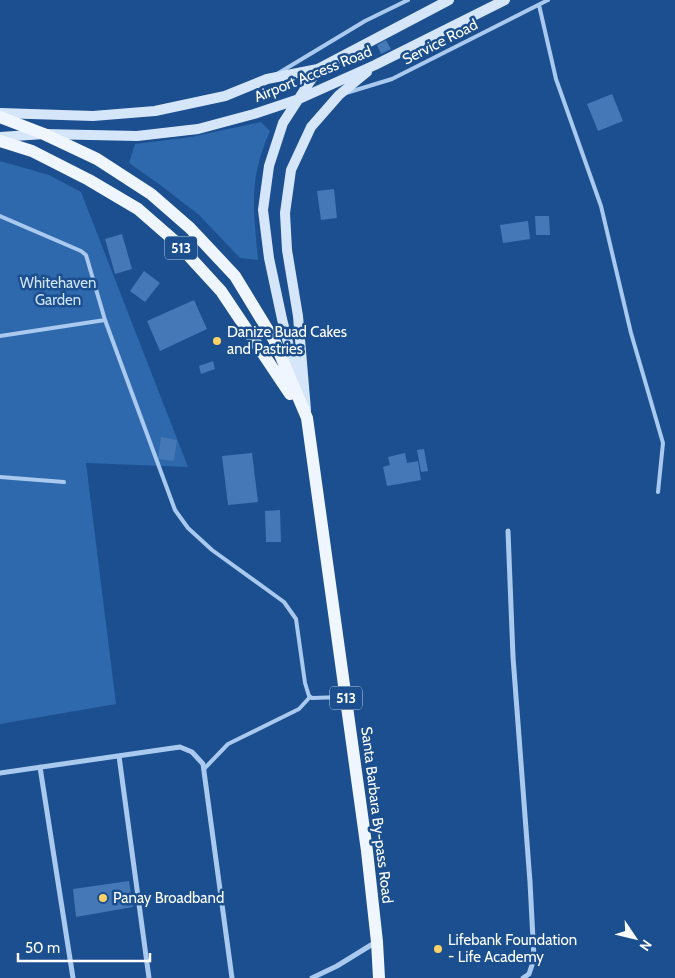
<svg xmlns="http://www.w3.org/2000/svg" width="675" height="978" font-family="Cabin,sans-serif">
	<rect width="100%" height="100%" fill="#1b4f8f"/>
	<path fill="#2e69ad" d="M261,122L270,131C263,147 257,165 255,183C252,208 256,234 258,260L240,258L199,215L159,184L129,163L135,144L191,137Z
		M0,161L49,175L81,192L188,467L86,463L116,704L0,724Z"/>
	<path fill="#4478b7" d="M386,40L391,49L381,54L377,45Z
		M612,94L623,121L598,131L587,104Z
		M334,189L337,218L321,220L317,191Z
		M535,216H549L550,235H536Z
		M528,221L530,239L503,243L500,225Z
		M122,234L132,269L115,274L105,239Z
		M144,271L160,283L145,302L130,291Z
		M194,300L207,329L160,351L147,321Z
		M213,361L215,369L201,374L199,366Z
		M161,437L177,440L174,461L158,459Z
		M424,449L428,471L421,472L417,450Z
		M252,453L258,502L228,505L222,456Z
		M405,453L407,463L418,461L421,480L387,486L383,467L390,465L388,457Z
		M280,510L281,542H266L265,511Z
		M129,881L133,907L76,917L73,889Z"/>
	<g fill="none" stroke-linecap="round" stroke-linejoin="round">
		<path stroke="#a9c9ee" stroke-width="4" d="M539,5L556,79L601,206L631,333L663,443L658,492
			M277,74L365,21L408,0
			M346,93L392,79L548,0
			M0,216L81,251L86,255L105,320L175,510L188,528L212,550L284,602L296,619L305,683L309,696L312,698L343,697
			M0,336L105,320
			M0,477L64,482
			M204,769L228,744L299,709L310,697"/>
		<path stroke="#a9c9ee" stroke-width="5" d="M508,531L513,657L530,882L534,959L529,974L523,978
			M119,756L149,978
			M40,767L73,978
			M0,773L180,747L192,752L203,764L232,978
			M312,978L337,966L376,942"/>
		<path stroke="#d6e6fa" stroke-width="10" d="M0,113L93,116L155,111L225,96L267,79L318,69L449,0
			M0,137L44,134L137,136L198,129L254,114L299,99L375,65L505,0
			M299,386L282,319L269,258L263,210L269,166L283,123L318,69
			M306,410L298,316L287,250L285,213L291,170L311,127L339,95L367,72"/>
		<path stroke="#f0f6ff" stroke-width="12" d="M0,117L44,134L97,159L151,194L190,228L235,276L274,340L307,418L367,851L377,942L379,978
			M0,141L32,151L89,180L138,209L177,243L221,291L290,394"/>
	</g>
	<g fill="#ffd166" stroke="#1b4f8f" stroke-width="2">
		<circle cx="217" cy="341" r="5"/>
		<circle cx="103" cy="898" r="5"/>
		<circle cx="438" cy="949" r="5"/>
	</g>
	<g text-anchor="middle" dominant-baseline="central" stroke-width="5" stroke-linejoin="round" paint-order="stroke">
		<g fill="#1b4f8f" stroke="#bbcadd" stroke-width="1">
			<rect x="165" y="236.5" width="32" height="23" rx="4"/>
			<rect x="330" y="686.5" width="32" height="23" rx="4"/>
		</g>
		<g font-size="14" font-weight="bold" fill="#fff">
			<text x="181" y="248">513</text>
			<text x="346" y="698">513</text>
		</g>
		<g font-size="15" fill="#fff" stroke="#1b4f8f">
			<text transform="translate(440 42) rotate(-27)">Service Road</text>
			<text transform="translate(313 74) rotate(-22)">Airport Access Road</text>
			<text transform="translate(377 815) rotate(83)">Santa Barbara By-pass Road</text>
		</g>
		<g font-size="15" fill="#cfe3fa" stroke="#1b4f8f">
			<text x="58" y="283">Whitehaven<tspan x="58" dy="17">Garden</tspan></text>
		</g>
		<g font-size="15" fill="#fff" stroke="#1b4f8f" text-anchor="start">
			<text x="227" y="332">Danize Buad Cakes<tspan x="227" dy="17">and Pastries</tspan></text>
			<text x="113" y="898">Panay Broadband</text>
			<text x="448" y="940">Lifebank Foundation<tspan x="448" dy="17">- Life Academy</tspan></text>
		</g>
	</g>
	<g transform="translate(635 938) rotate(125)" stroke="#1b4f8f" stroke-width="4" paint-order="stroke">
	<path d="M0-4L9 19L0 12L-9 19Z" fill="#ffffff"/>
	<text y="-8" font-size="14" font-weight="bold" text-anchor="middle" fill="#ffffff">N</text>
	</g>
	<path d="M18 953v8h132v-8" fill="none" stroke="#ffffff" stroke-width="2.5"/>
	<text x="25" y="953" font-size="15" fill="#ffffff" stroke="#1b4f8f" stroke-width="4" paint-order="stroke">50 m</text>
</svg>
